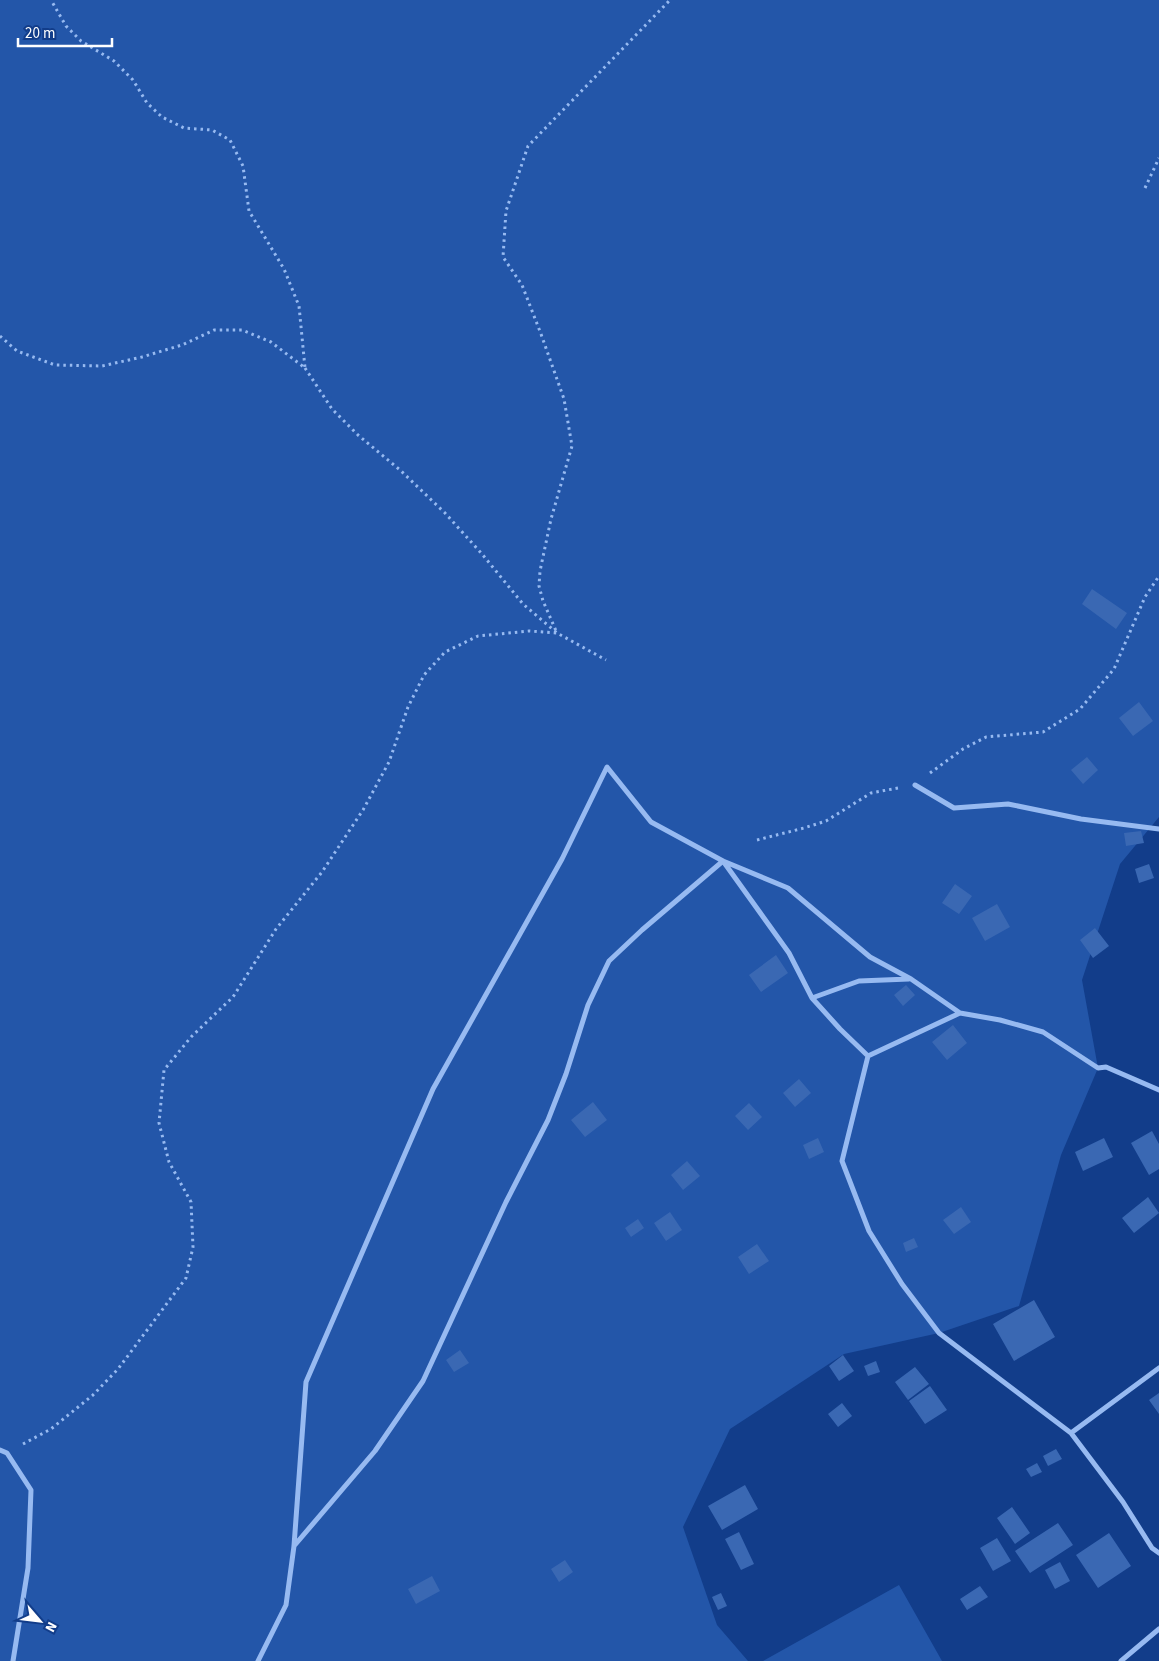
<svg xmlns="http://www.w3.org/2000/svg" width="1159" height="1661" font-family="'Source Sans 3',sans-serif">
	<rect width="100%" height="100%" fill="#123d8a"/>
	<path fill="#2356a9" d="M0,0H1159V817L1120,864L1082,980L1098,1068L1061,1155L1019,1306L939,1333L844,1354L730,1429L683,1527L717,1625L748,1661H0Z
		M899,1585L942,1661H763Z"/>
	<path fill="#3a68b3" d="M1092,589L1127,613L1116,629L1082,604Z
		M1139,702L1153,721L1133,736L1119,718Z
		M1087,757L1098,770L1083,784L1071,770Z
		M1141,831L1144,843L1126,846L1124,833Z
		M1149,864L1154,878L1139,883L1135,869Z
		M955,884L972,896L959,914L942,903Z
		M997,904L1010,927L985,941L972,918Z
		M1095,928L1109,946L1093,958L1080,940Z
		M776,955L788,973L761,992L749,975Z
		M906,985L915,995L903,1006L894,995Z
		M953,1025L967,1043L947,1060L932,1042Z
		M799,1079L811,1093L795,1107L783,1093Z
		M593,1102L607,1120L585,1137L571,1120Z
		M749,1103L762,1117L748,1130L735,1116Z
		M1152,1131L1159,1144V1169L1149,1175L1131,1143Z
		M818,1138L824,1152L809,1159L803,1145Z
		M1104,1138L1113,1157L1083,1171L1075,1152Z
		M687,1161L700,1176L683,1190L671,1175Z
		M1148,1197L1159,1213L1134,1233L1122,1218Z
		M961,1207L971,1222L954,1234L943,1220Z
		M670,1212L682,1230L666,1241L654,1223Z
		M638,1219L644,1228L631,1237L625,1228Z
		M914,1238L918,1247L906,1252L903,1243Z
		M757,1244L769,1261L749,1274L738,1257Z
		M1034,1300L1055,1337L1014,1361L993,1324Z
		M460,1350L469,1363L454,1372L446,1360Z
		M843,1355L854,1371L839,1381L829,1366Z
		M876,1361L880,1372L868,1376L864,1366Z
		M915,1367L929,1384L908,1400L895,1382Z
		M930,1386L947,1410L925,1424L909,1401Z
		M1159,1393V1414L1149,1400Z
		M842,1403L852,1416L838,1427L828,1414Z
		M1056,1449L1062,1459L1048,1466L1043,1456Z
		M1037,1463L1042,1472L1031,1477L1026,1469Z
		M745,1485L758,1509L722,1530L708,1506Z
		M1012,1507L1030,1533L1015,1544L997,1518Z
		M1058,1523L1073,1545L1030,1573L1015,1551Z
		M739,1532L754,1564L741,1570L725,1539Z
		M1109,1533L1131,1566L1098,1588L1076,1555Z
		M997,1538L1011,1561L993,1571L980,1548Z
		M565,1560L573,1572L559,1582L551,1569Z
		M1060,1562L1070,1581L1055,1589L1045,1570Z
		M432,1576L440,1591L416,1604L408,1589Z
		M980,1586L988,1597L967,1610L960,1599Z
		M721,1593L727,1606L718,1610L712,1597Z"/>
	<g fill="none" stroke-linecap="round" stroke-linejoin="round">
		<path stroke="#97baf1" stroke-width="3" stroke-dasharray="2.5 4" stroke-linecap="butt" d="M1145,188L1159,158
			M0,336L17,351L55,365L102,366L142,357L182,345L214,330H242L271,342L305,368L299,306L284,269L249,211L243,166L230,140L212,130L184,128L162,117L147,103L133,80L114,61L81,41L66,26L51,0
			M305,368L332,409L358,435L400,470L445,513L482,554L523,604L557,633L606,660
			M930,773L963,749L986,737L1043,732L1080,709L1114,669L1145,597L1159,576
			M757,840L804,828L826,821L871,793L898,788
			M23,1444L51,1429L93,1395L118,1369L186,1278L193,1247L191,1202L169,1162L159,1123L164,1070L191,1037L233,997L276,929L322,872L363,810L389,762L408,707L424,675L445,652L478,636L529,631L557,633L543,601L539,586L540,571L551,519L572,446L564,399L541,334L522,285L503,257L506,211L528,146L670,0"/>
		<path stroke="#97baf1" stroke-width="5" d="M915,785L954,808L1008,804L1081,819L1159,829
			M812,998L859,981L909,979
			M960,1013L868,1056L842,1161L869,1231L902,1284L939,1333L1071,1433L1123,1502L1152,1548L1159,1553
			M1071,1433L1159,1368
			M0,1450L7,1453L31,1490L28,1568L13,1661
			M294,1546L375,1451L423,1381L506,1202L548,1120L566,1074L588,1005L609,961L642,930L723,861L788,888L870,957L911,979L960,1013L1000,1020L1043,1032L1098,1068L1106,1067L1159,1090
			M258,1661L286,1605L294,1546L306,1382L433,1089L562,859L607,767L651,822L723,861L789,953L812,998L840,1029L868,1056
			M1121,1661L1159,1629"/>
	</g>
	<g transform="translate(40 1621) rotate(118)" stroke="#123d8a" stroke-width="4" paint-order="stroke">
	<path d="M0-4L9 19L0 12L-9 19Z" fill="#ffffff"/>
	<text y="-8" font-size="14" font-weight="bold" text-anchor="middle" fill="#ffffff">N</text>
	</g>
	<path d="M18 38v8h94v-8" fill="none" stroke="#ffffff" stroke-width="2.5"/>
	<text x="25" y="38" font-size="15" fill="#ffffff" stroke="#123d8a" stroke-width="4" paint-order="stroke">20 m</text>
</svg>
